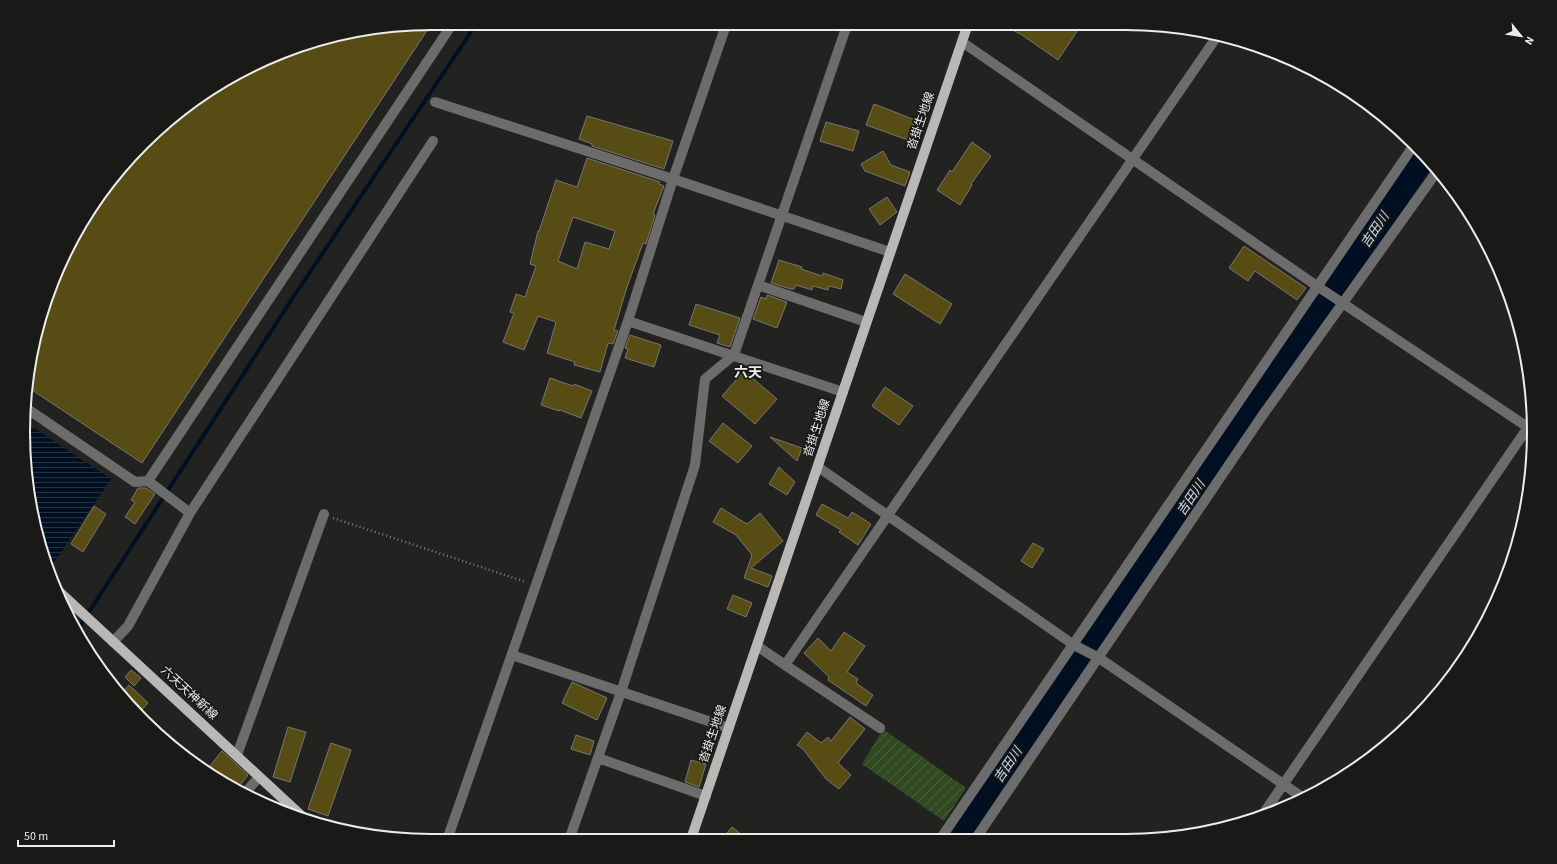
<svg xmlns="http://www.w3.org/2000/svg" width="1557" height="864" font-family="'Source Sans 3','Noto Sans JP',sans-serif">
	<defs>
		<pattern id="garden-furrows" width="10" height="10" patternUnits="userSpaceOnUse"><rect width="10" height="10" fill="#314a22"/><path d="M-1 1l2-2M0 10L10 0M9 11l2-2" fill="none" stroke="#4f6442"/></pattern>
		<pattern id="water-rules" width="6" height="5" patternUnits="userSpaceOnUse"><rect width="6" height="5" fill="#001022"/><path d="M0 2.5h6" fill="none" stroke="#253342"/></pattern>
	</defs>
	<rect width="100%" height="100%" fill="#222220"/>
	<path fill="url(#garden-furrows)" d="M883,729L966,788L944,821L862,764Z"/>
	<path fill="url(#water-rules)" d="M25,422L111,479L53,564L44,555L31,512L24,459Z"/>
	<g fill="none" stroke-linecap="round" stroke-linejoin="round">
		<path stroke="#001022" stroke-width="4" d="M76,632L292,299L475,26"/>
		<path stroke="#001022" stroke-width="23" d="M958,838L1161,538L1276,375L1425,157"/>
	</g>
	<path fill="#574d14" stroke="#767673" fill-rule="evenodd" d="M1002,24H1082L1058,60L1022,35Z
		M430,26L142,463L26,386L37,326L65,251L92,205L143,143L183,107L251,65L301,45L378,27Z
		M874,104L915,120L908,140L866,125Z
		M587,116L673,141L664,169L592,146V144L579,139Z
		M826,122L859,131L853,151L820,141Z
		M972,142L991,156L971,184L972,185L960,205L937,190L950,170L952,172Z
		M883,151L891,165L910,172L905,186L865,171L861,164Z
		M587,158L660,182L659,184L664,186L653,214L655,215L646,244L643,243L627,287L614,330L618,331L613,344L608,343L600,372L574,365L575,362L547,353L556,322L538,316L524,350L503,342L514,313L510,312L516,294L525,297L536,266L530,264L538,231H539L556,180L577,187ZM573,217L615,231L609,249L585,242L577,269L558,261Z
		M887,197L897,212L880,225L869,209Z
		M1244,246L1306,288L1297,300L1255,271L1248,281L1229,268Z
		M779,260L802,267L801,269L822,276L823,273L843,280L841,289L829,286L828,290L813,286L812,290L796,285L794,289H791L771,283Z
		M905,274L952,304L940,324L893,294Z
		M767,295L787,302L777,328L753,319L761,297L766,299Z
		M696,304L740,318L730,347L717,343L720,335L689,325Z
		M630,335L661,345L654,367L625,358L628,349L625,348Z
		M744,371L777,399L755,424L722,396Z
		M550,378L573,386L574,384L592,391L581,418L560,410L559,411L541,405Z
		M885,387L913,406L899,425L872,406Z
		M723,423L752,446L738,463L709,441Z
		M770,437L802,448L797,461Z
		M779,467L795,482L787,495L769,484Z
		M138,488H146L155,494L135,524L125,517L135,502L131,500Z
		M822,504L848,518L852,512L871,524L858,545L839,532L841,530L816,515Z
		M94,506L106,514L83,552L71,544Z
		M721,508L747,524L760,513L783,541L751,568L772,576L768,587L744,578L752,555L736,535L713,522Z
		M1033,543L1044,549L1032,568L1021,561Z
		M733,595L752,603L746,617L727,609Z
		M844,632L865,646L847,672L858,679L856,683L873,695L866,706L828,680L829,677L804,653L818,638L831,651Z
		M131,670L141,678L134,686L125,677Z
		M572,682L607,698L597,720L562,703Z
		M129,685L148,703L137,715L120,695Z
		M850,717L865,729L838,763L851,775L839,789L826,779L803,749L797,745L807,732L821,743L828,737L831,741Z
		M288,727L306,732L290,782L273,777Z
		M576,735L594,741L590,755L571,749Z
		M331,743L351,750L328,816L308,809Z
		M222,751L248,775L236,790L206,771Z
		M691,760L706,764L699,787L685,782Z
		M732,827L747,839H722Z"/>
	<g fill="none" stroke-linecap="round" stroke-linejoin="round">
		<path stroke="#7e7e7c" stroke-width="2.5" stroke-dasharray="1 3" stroke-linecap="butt" d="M333,518L526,582"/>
		<path stroke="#6d6c6c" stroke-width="10" d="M962,42L1317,286L1532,430
			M435,102L673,179L890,252
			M758,285L866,322
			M628,321L843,392
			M26,408L135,482L148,481L190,513L433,141
			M818,467L1074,645L1099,658L1302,797
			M148,481L451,26
			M113,642L128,626L190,513
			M757,646L785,665L1218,35
			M512,655L729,728
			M785,665L880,728
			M237,755L324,514
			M598,758L706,796
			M244,794L259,777
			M1261,817L1533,420
			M941,838L1414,145
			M976,838L1262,416L1438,170
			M447,840L628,321L673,179L726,25
			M569,840L621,692L695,465L705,379L734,355L847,25"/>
		<path stroke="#bab8b6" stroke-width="10" d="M54,587L306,820
			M691,839L968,24"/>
	</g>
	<g text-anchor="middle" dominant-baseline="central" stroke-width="3.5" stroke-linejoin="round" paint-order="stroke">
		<g font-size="12" fill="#ececea" stroke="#191917">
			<text transform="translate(921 121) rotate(-71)">沓掛生地線</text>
			<text transform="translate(817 428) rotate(-72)">沓掛生地線</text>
			<text transform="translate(189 693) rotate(43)">六天天神新線</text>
			<text transform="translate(713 734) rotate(-71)">沓掛生地線</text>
		</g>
		<g font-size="13" font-style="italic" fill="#c7dff7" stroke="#191917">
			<text transform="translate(1375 230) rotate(-56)">吉田川</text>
			<text transform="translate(1191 498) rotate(-56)">吉田川</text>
			<text transform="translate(1008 765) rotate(-56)">吉田川</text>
		</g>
		<g font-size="14" font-weight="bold" fill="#ececea" stroke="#191917">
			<text x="748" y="373">六天</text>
		</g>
	</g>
	<path d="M0 0H1557V864H0ZM432 30H1125A402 402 0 0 1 1527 432V432A402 402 0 0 1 1125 834H432A402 402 0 0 1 30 432V432A402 402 0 0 1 432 30Z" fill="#191917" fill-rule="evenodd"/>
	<path fill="none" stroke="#ececea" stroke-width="2" d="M432 30H1125A402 402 0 0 1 1527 432V432A402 402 0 0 1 1125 834H432A402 402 0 0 1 30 432V432A402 402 0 0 1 432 30Z"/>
	<g transform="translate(1521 36) rotate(120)" stroke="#191917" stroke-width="3" paint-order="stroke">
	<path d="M0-3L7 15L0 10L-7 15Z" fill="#ececea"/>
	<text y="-6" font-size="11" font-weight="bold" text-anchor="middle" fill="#ececea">N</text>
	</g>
	<path d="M18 840v6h96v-6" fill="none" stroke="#ececea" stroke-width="2"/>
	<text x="24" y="840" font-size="12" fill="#ececea" stroke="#191917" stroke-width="3" paint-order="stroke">50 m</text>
</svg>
